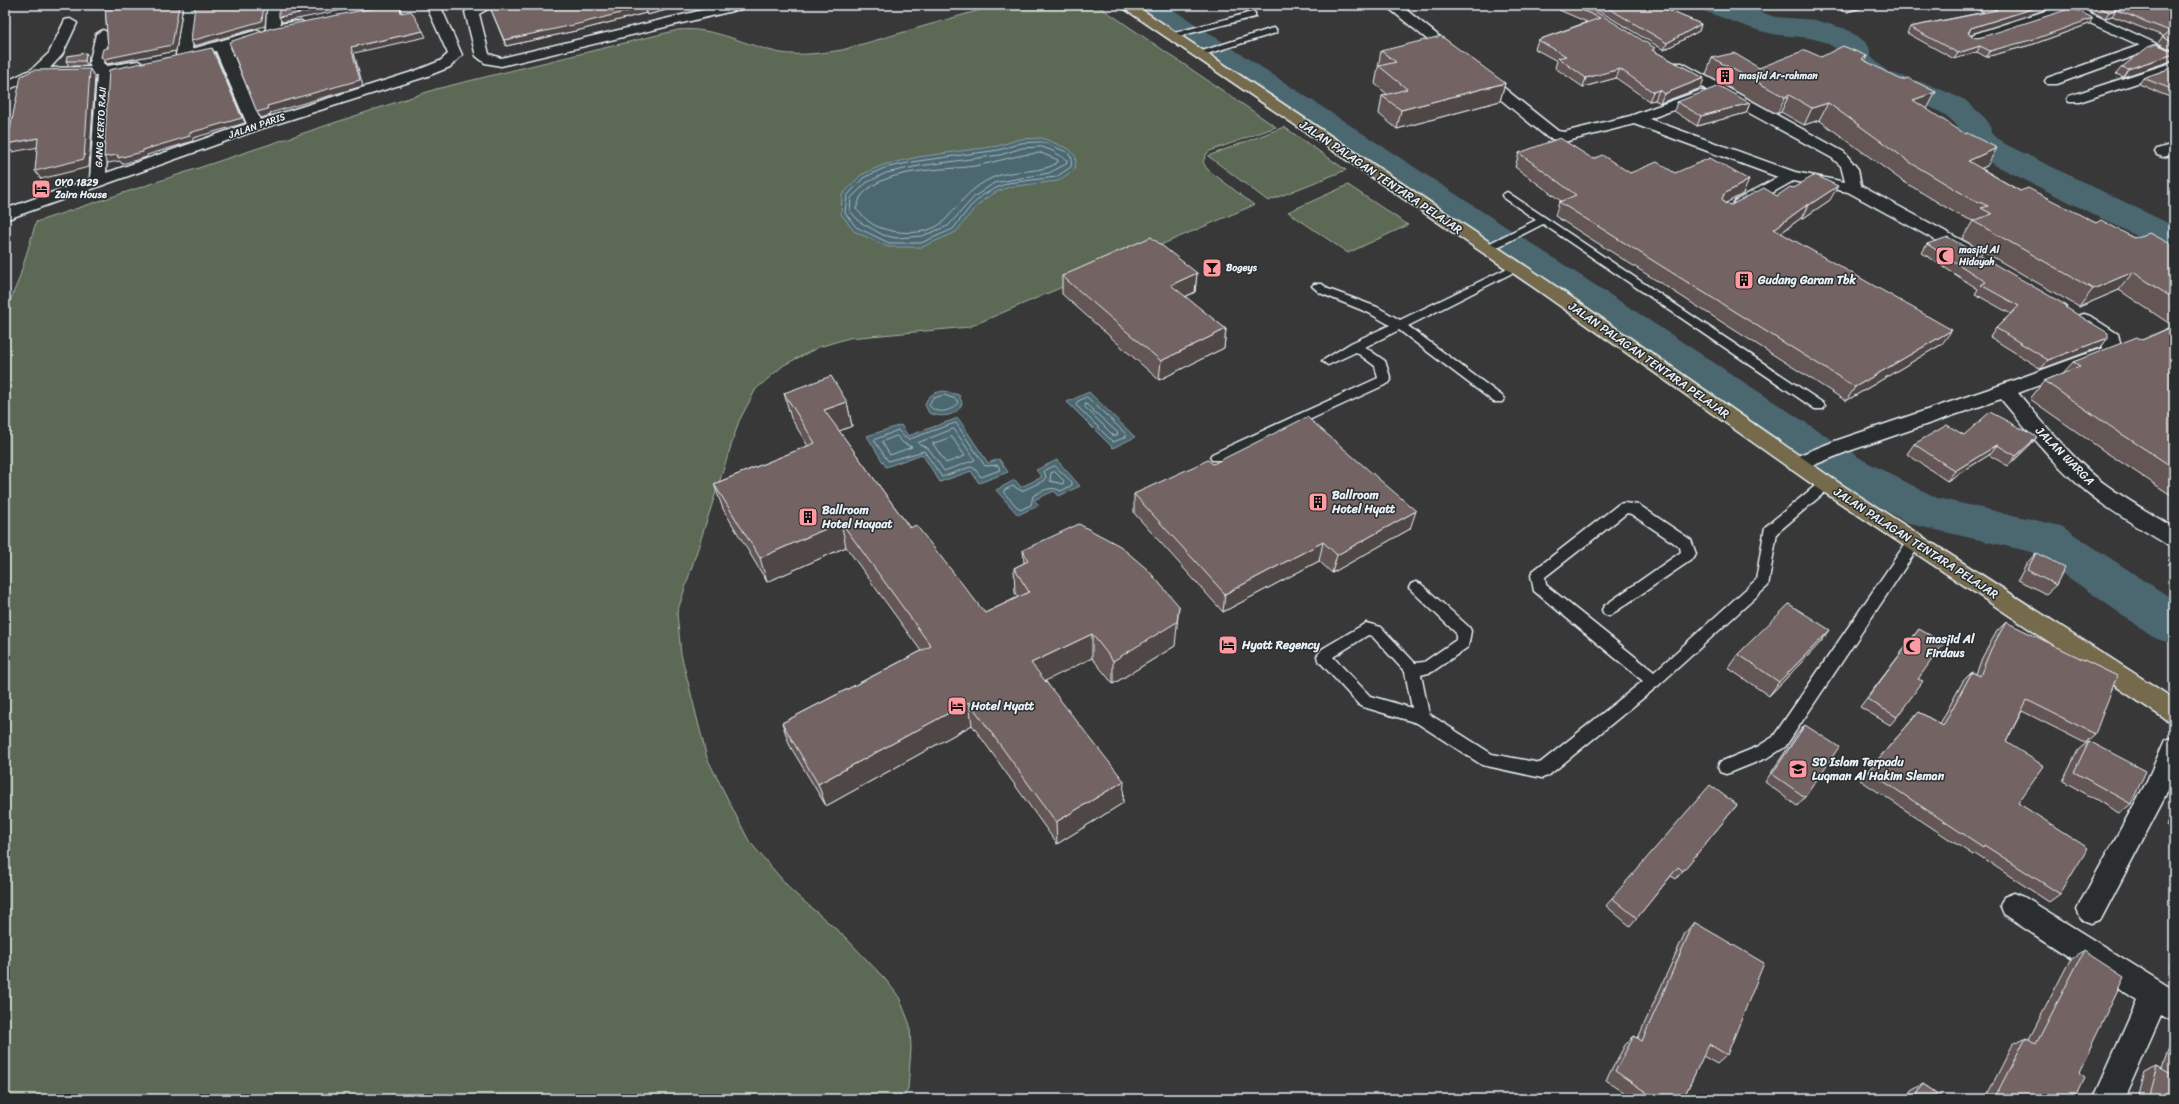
<svg xmlns="http://www.w3.org/2000/svg" width="2179" height="1104" font-family="Sriracha,sans-serif">
	<rect width="100%" height="100%" fill="#393839"/>
	<filter id="ink" filterUnits="userSpaceOnUse"><feTurbulence type="fractalNoise" baseFrequency=".025" numOctaves="2"/><feDisplacementMap in="SourceGraphic" scale="8" xChannelSelector="R" yChannelSelector="G"/><feConvolveMatrix kernelMatrix="1 2 1 2 8 2 1 2 1" color-interpolation-filters="sRGB"/></filter>
	<g filter="url(#ink)">
		<path fill="#5b6b54" stroke="#a2aea6" d="M997,5H1097L1276,127L1210,151L1207,153L1203,162L1207,169L1254,205L969,327L849,338L819,347L784,365L756,389L739,421L677,613L681,654L707,758L749,841L792,891L844,936L886,980L899,997L910,1025L911,1049L908,1089L902,1099H5V313L19,279L36,222L436,89L678,30C714,26 746,46 781,53C801,56 822,53 842,50Z
			M1284,127L1346,170L1268,201L1208,156Z
			M1348,185L1408,225L1348,253L1288,212Z"/>
		<path fill="#4c6771" stroke="#8a9ea7" d="M1042,138L1069,149L1076,157L1075,169L1058,181L1009,187L996,192L986,198L973,210L956,232L922,247H888L854,231L841,214L842,195L861,175L883,165L918,157L998,146L1020,139Z
			M944,391L959,395L962,403C957,417 941,418 929,413L925,405C927,395 935,392 944,391Z
			M1089,392L1135,437L1113,448L1067,402Z
			M958,418L988,463L999,459L1008,472L979,483L971,471L940,482L922,454L886,467L867,436L901,425L908,436Z
			M1057,460L1080,486L1059,496L1054,491L1034,500L1039,505L1018,515L996,490L1015,480L1021,487L1042,477L1036,470Z"/>
		<g fill="none" stroke-linecap="round" stroke-linejoin="round">
			<path stroke="#aabac2" stroke-width="1" d="M1042,142L1067,152L1072,158L1071,167L1056,177L1008,183L994,189L983,195L970,207L953,229L921,243H889L856,227L845,213L847,196L863,178L884,168L918,161L999,150L1021,143Z
				M1042,147L1053,151L1067,160L1066,164L1049,173L994,183L974,197L948,226L922,236L896,238L883,235L860,222L850,211L851,198L866,183L886,173L919,166L1000,155L1022,148Z
				M1041,153L1058,160V162C1044,174 1013,169 994,177C971,187 962,201 946,219C930,237 894,235 874,225C867,221 862,215 856,209C858,205 859,198 862,195C886,167 941,171 975,166C997,162 1018,154 1041,153Z
				M944,395L956,399L958,403C951,412 936,415 929,405L932,399Z
				M1087,397L1126,434V437L1113,442L1076,405L1077,402Z
				M1086,404L1118,433L1117,435L1114,436L1085,407Z
				M956,423L985,466L998,465L1000,470L981,477L974,468L970,467L942,477L924,451L888,461L874,440L898,430L905,438L909,439Z
				M954,429L975,460L944,471L929,449L918,443Z
				M897,436L903,443L912,447L890,455L882,442Z
				M952,437L965,456L946,463L933,444Z
				M1055,466L1072,482V485L1061,491C1051,485 1042,491 1033,496L1031,505L1020,510L1004,493V490L1013,486L1022,491L1043,481L1046,477L1044,471Z
				M1055,472L1064,481L1063,484L1050,481L1051,473Z"/>
			<path fill="#4c6771" fill-rule="evenodd" d="M1133,5H1166L1863,460L1937,498L2061,526L2174,600V644L2157,639L2032,552L1910,524L1833,482L1137,11Z
				M1700,5H1741L1775,17L1815,20L1846,29L1864,41L1869,47L1871,57L1888,72L1930,85L1965,100L1985,118L1990,125L1991,133L2005,144L2174,226V251L2161,248L1981,158C1975,153 1968,148 1963,142C1960,137 1961,132 1958,128C1956,123 1947,116 1942,113C1911,94 1849,93 1840,51C1812,32 1799,40 1769,33C1747,28 1725,18 1704,11Z"/>
			<defs>
				<path id="lane" d="M1252,12L1255,13V17L1171,38L1167,35Z
					M1273,28L1276,29V33L1200,56L1197,57L1193,54Z
					M1507,192L1823,403L1825,406L1823,409H1815L1543,224L1492,250H1484L1483,248L1484,246L1536,220L1503,197L1502,195Z
					M1516,264L1522,267L1520,269L1408,326L1502,396L1504,399L1502,402H1494L1399,330L1365,347L1385,361L1391,380L1389,383L1222,460H1212L1210,457L1212,454L1378,378L1375,366L1356,352L1328,365L1322,361L1351,343L1390,325L1369,313L1320,293L1312,286L1314,284H1322L1328,289L1377,307L1400,320Z
					M1826,479L1831,481L1833,484L1831,487L1777,533L1768,586L1659,685L1548,776L1542,778L1482,765L1417,723L1360,706L1318,660L1317,656L1322,649L1366,623L1381,627L1415,663L1424,662L1456,640V633L1409,588L1411,584L1416,582L1421,584L1469,627L1471,631L1468,647L1432,672L1421,675L1429,714L1492,754L1540,763L1643,681L1534,591L1531,575L1533,571L1619,504L1624,503L1639,505L1691,540L1696,554L1694,558L1609,616L1604,614L1602,610L1604,606L1681,552L1680,547L1631,514L1627,513L1545,577L1546,585L1654,672L1756,580L1765,527L1821,481ZM1368,635L1372,636L1405,672L1412,708L1370,696L1333,657Z
					M1915,536L1920,537L1922,541L1920,545L1785,747L1769,757L1732,772L1726,774L1720,772L1718,767L1720,762L1757,747L1773,737L1910,537Z"/>
				<path id="street" d="M183,5H197L192,49L258,30L265,34L263,37L230,47L260,120L415,71L440,61L448,54L426,5H440L462,55L450,67L425,77L260,129L5,220V209L90,179L97,75L39,76L5,91V82L32,69L49,53L65,20L70,19L77,23L62,55L50,68L91,67L89,64L96,34L103,30L110,34L103,63L107,66L138,61L145,65L143,68L111,74L106,173L247,124L216,51L183,59L176,55Z
					M267,5H281L280,24L301,21L308,25C304,31 275,34 268,32L266,29Z
					M477,5H495L479,14L489,54L501,58L724,5H748L741,9L501,66L485,63L476,56L465,12Z
					M1385,5H1400L1558,131L1564,132L1630,116L1699,91H1708L1670,66L1672,63H1682L1844,152L1858,169L1861,186L1978,249L1981,253L1978,257H1966L1848,192L1793,181L1747,207H1735L1733,204L1735,201L1778,177L1634,124L1564,142L1548,138ZM1709,91L1832,158L1841,166L1845,182L1795,172L1649,119L1709,97L1711,94Z
					M1842,5H1861L1859,8L1847,11L1842,10L1840,7Z
					M2064,5H2074L2076,8L2074,11L1978,42L1973,43L1966,39L1968,36Z
					M2149,42L2154,43L2156,46L2154,49L2057,84H2047L2045,81L2047,78Z
					M2174,62V71L2079,102H2069L2067,99L2069,96Z
					M2174,144V154L2163,157L2157,155L2155,152L2157,149Z
					M2084,314L2090,316L2118,334L2122,351L2120,355L2018,393C2044,424 2070,456 2102,482C2125,499 2150,513 2174,528V546L2166,544C2139,527 2111,512 2087,492C2054,465 2028,431 2001,399L1849,451L1804,469L1797,471L1790,469L1787,464L1790,459L1835,441L1998,386L2103,348L2102,341L2078,324L2075,320L2078,316Z
					M2174,737V777L2165,797L2101,919L2091,923L2081,919L2077,910L2081,901L2146,783L2165,740Z
					M2014,893L2024,897L2174,990V1022L2161,1015L2124,1099H2093L2137,1001L2004,915L2000,906L2004,897Z"/>
				<path id="secondary" d="M2055,5H2073L2174,52V61L2057,8Z"/>
				<path id="primary" d="M1119,5H1135L1548,281L1833,479L2174,699V722L2165,719L1819,489L1536,289Z"/>
			</defs>
			<use href="#lane" stroke="#e8f1f8" stroke-width="3"/>
			<use href="#street" stroke="#e8f1f8" stroke-width="3"/>
			<use href="#secondary" stroke="#e8f1f8" stroke-width="3"/>
			<use href="#primary" stroke="#e8f1f8" stroke-width="3"/>
			<use href="#lane" fill="#2a2d2e" fill-rule="evenodd"/>
			<use href="#street" fill="#2a2d2e" fill-rule="evenodd"/>
			<use href="#secondary" fill="#2a2d2e" fill-rule="evenodd"/>
			<use href="#primary" fill="#746b4b" fill-rule="evenodd"/>
		</g>
		<path fill="#635655" stroke="#e8f1f8" d="M105,5H183L176,51L107,64L105,62L101,57L108,48Z
			M489,5H685L647,15L646,13L580,30L506,46Z
			M1560,5H1585L1654,51L1704,78L1701,88L1660,103L1655,100L1649,101L1616,78L1583,87L1555,68L1557,61L1535,49L1538,40L1587,22L1559,10Z
			M1589,5H1664L1660,7L1701,24L1699,31L1664,50Z
			M1965,5H2055L2054,7L1969,34L1976,38L2089,24L2034,44L1986,57L1977,52L1954,59L1907,33L1910,27L1984,12Z
			M2077,5H2174V51L2158,43L2163,36L2112,16L2105,18Z
			M1381,51L1505,83L1500,101L1397,129L1379,114L1382,96L1387,94L1375,84Z
			M1867,56L1865,60L1927,109H1926L1987,166L1981,168L2020,191L2096,223L2134,238L2174,246V497L2104,451L2030,399L2044,381L2063,373L2073,362L2142,340L2173,326L2119,290L2079,307L1962,239L1973,221L1957,214L1901,180L1819,120L1804,125L1781,112L1777,114L1706,75L1712,58L1759,68L1821,57Z
			M89,57L88,66H69L66,61Z
			M2171,61L2123,77L2116,74L2122,67Z
			M2174,67V99L2139,84L2143,78Z
			M1677,102L1750,103L1746,113L1697,126L1674,111Z
			M1519,153L1593,159L1630,173H1675L1743,194L1725,203L1731,205L1777,196L1793,188L1830,200L1802,219L1801,218L1781,233L1942,344L1846,401L1555,216L1559,202L1561,201L1515,167Z
			M1927,244L2067,306L2066,308L2108,338L2101,347L2041,369L1990,337L1996,328L2011,314L1975,294L1978,289L1922,253Z
			M1197,273L1195,292L1185,297L1226,329L1224,348L1159,380L1062,294V276Z
			M784,393L847,402L852,426L839,431L910,528L985,613L1018,597L1015,593L1014,568L1024,563L1023,550L1175,646L1113,684L1092,658L1045,680L1123,803L1057,844L972,725L826,806L790,746L782,723L921,651L846,547L767,582L723,509L714,484L808,446L791,418Z
			M1964,435L2037,437L2029,446L2008,466L1989,455L1947,481L1907,454L1914,444Z
			M1213,464L1410,529L1332,573L1319,561L1223,612L1134,513V494Z
			M2036,553L2056,585L2046,594L2018,580L2027,563Z
			M2006,622L2095,734L2085,743L2022,711L2006,742L2018,803L2060,894L2049,902L1975,853L1973,855L1860,780L1919,712L1940,724L1963,681L1972,672L1976,674L1982,658L1997,631Z
			M1919,629L1918,679L1897,717L1890,725L1860,707L1913,637Z
			M1830,630L1819,644L1769,696L1728,668L1738,654Z
			M1805,725V797L1797,806L1765,782L1797,734Z
			M2089,741L2131,804L2120,813L2063,781L2078,750Z
			M1737,805L1676,879L1671,876L1630,926L1606,906L1612,898Z
			M2174,806V831L2166,826Z
			M2174,885V894L2171,892Z
			M1694,922L1727,1055L1717,1064L1703,1056L1683,1099H1634L1606,1080L1625,1045L1634,1036L1638,1038L1685,933Z
			M2084,951L2078,1072L2075,1099H1985L2013,1044L2026,1037L2029,1039L2070,960Z
			M2174,954V970L2169,967Z
			M2174,1038V1099H2137L2144,1072L2157,1066L2162,1069L2172,1039Z
			M1923,1084L1945,1099H1907L1911,1091Z"/>
		<path fill="#504645" stroke="#e8f1f8" d="M179,5H183L176,51L107,64L104,59Z
			M264,5H267L265,26L194,46L191,41Z
			M339,5H367L282,22L279,17Z
			M400,5H401V6L403,20L401,13Z
			M661,5H685L647,15L646,9Z
			M1656,5H1664L1653,13Z
			M2044,5H2055L2054,7L1968,35L1971,28Z
			M644,7L646,13L580,30L506,46L504,40Z
			M2116,10L2112,16L2105,18L2109,12Z
			M2093,18L2089,24L2034,44L1986,57L1990,51Z
			M1701,24L1699,31L1664,50L1667,43Z
			M423,31L426,37L354,53L363,86L270,113L271,115L261,118L257,112L267,106L351,47Z
			M1980,46L1977,52L1954,59L1958,53Z
			M212,48L215,53L245,123L193,138V141L147,155V157L122,164L120,161L108,163L104,157L143,150L189,133Z
			M86,53L89,57L88,66L85,61Z
			M2174,54V57L2171,61L2123,77L2128,69Z
			M1867,56L1859,72L1862,59Z
			M90,69L95,77L89,167L41,179L35,171Z
			M1620,69L1616,78L1583,87L1586,78Z
			M1704,78L1701,88L1660,103L1664,94Z
			M1505,83L1500,101L1397,129L1401,110Z
			M1659,90L1655,100L1649,101L1653,92Z
			M1936,92L1927,109L1903,117L1913,100Z
			M1789,95L1781,112L1777,114L1785,97Z
			M1750,103L1746,113L1697,126L1701,116Z
			M1828,103L1819,120L1804,125L1812,108Z
			M38,138L44,146L12,152L7,144Z
			M1997,148L1987,166L1957,178L1968,161Z
			M1749,180L1743,194L1718,207L1724,194Z
			M1838,186L1830,200L1802,219L1809,205Z
			M1808,204L1801,218L1767,243L1774,229Z
			M2133,272L2119,290L2079,307L2093,289Z
			M1197,273L1195,292L1169,304L1171,285Z
			M1226,329L1224,348L1159,380L1161,361Z
			M1952,330L1942,344L1846,401L1855,387Z
			M2108,338L2101,347L2041,369L2048,360Z
			M847,402L852,426L829,435L824,410Z
			M2037,437L2029,446L2008,466L2016,456Z
			M1997,445L1989,455L1947,481L1955,471Z
			M1416,511L1410,529L1332,573L1337,555Z
			M841,522L846,547L767,582L760,558Z
			M1323,542L1319,561L1223,612L1225,594Z
			M1179,606L1175,646L1113,684V661Z
			M1830,630L1819,644L1769,696L1779,682Z
			M1092,634V658L1033,687L1031,663Z
			M969,702L972,725L826,806L818,784Z
			M1124,781L1123,803L1057,844L1056,822Z"/>
		<path fill="#736463" stroke="#e8f1f8" d="M105,5H179L172,45L104,59L101,57L103,49L108,48Z
			M195,5H264L262,21L191,41Z
			M279,5H339L279,17Z
			M389,5H400L401,13L411,11L423,31L351,47L360,80L267,106L268,109L257,112L229,42L272,28Z
			M489,5H661L646,9L644,7L578,24L504,40Z
			M1570,5H1585L1655,48L1652,50L1704,78L1664,94L1659,90L1653,92L1620,69L1586,78L1558,58L1566,56L1538,40L1600,18Z
			M1603,5H1656L1701,24L1667,43Z
			M1985,5H2044L1971,28L1968,33L1976,38L1982,37L2072,8L2093,18L2038,38L1990,51L1980,46L1958,53L1910,27L1997,10Z
			M2094,5H2174V43L2163,37L2170,31L2116,10L2109,12Z
			M1441,36L1505,83L1401,110L1382,96L1407,89L1379,66L1396,62L1381,51Z
			M2156,44L2174,52V54L2128,69L2122,67L2148,47Z
			M1843,46L1867,56L1862,59L1901,80L1908,78L1936,92L1913,100L1965,134L1967,133L1997,148L1968,161L2020,191L2028,188L2096,223L2101,220L2134,238L2150,233L2174,246V299L2133,272L2093,289L1973,221L1992,214L1981,208L1988,206L1968,197L1911,163L1828,103L1812,108L1789,95L1785,97L1712,58L1734,53L1759,68L1805,50L1821,57Z
			M212,48L242,118L189,133L190,136L143,150V152L118,158V155L104,157L109,70Z
			M86,53L85,61H66L67,56Z
			M2174,67V90L2143,78Z
			M90,69L84,159L35,171L38,138L7,144L21,76L34,70Z
			M1719,86L1750,103L1701,116L1677,102Z
			M1560,138L1593,159L1602,155L1630,173L1657,162L1675,173L1710,158L1749,180L1724,194L1722,199L1724,203L1731,205L1764,188L1777,196L1790,187L1793,188L1815,175L1838,186L1809,205L1808,204L1774,229L1952,330L1855,387L1559,202L1576,195L1519,153Z
			M1151,237L1197,273L1171,285L1226,329L1161,361L1062,276Z
			M1948,237L2067,306L2065,307L2108,333V338L2048,360L1996,328L2019,306L1981,285L1986,282L1927,244Z
			M2174,326V468L2120,433L2044,381L2080,366L2073,362L2137,337L2142,340Z
			M831,376L847,402L824,410L910,528L916,525L985,613L1029,592L1014,568L1028,561L1023,550L1079,524L1120,546L1148,570L1179,606L1177,622L1113,661L1092,634L1031,663L1124,781L1056,822L969,702L818,784L782,723L931,646L841,522L760,558L714,484L815,443L784,393Z
			M1990,412L2037,437L2016,456L1997,445L1955,471L1914,444L1947,425L1964,435Z
			M1307,417L1416,511L1337,555L1323,542L1225,594L1134,494L1208,460L1213,464Z
			M2036,553L2065,567L2056,585L2027,570Z
			M1789,604L1830,630L1779,682L1738,654Z
			M2006,622L2117,676L2095,734L2027,700L2006,742L2044,766L2018,803L2088,848L2060,894L1984,845L1983,847L1868,771L1919,712L1943,726L1972,672L1980,676L1991,649Z
			M1919,629L1944,643L1918,679L1923,681L1897,717L1867,699Z
			M1805,725L1839,747L1805,797L1772,774Z
			M2089,741L2146,771L2131,804L2074,772Z
			M1710,785L1737,805L1683,871L1678,867L1637,918L1612,898Z
			M1694,922L1764,963L1727,1055L1709,1044L1683,1099H1656L1615,1071L1634,1036L1642,1041Z
			M2084,951L2124,977L2078,1072L2085,1077L2075,1099H1994L2026,1037L2036,1044Z
			M2174,1064V1099H2148L2157,1066L2171,1074Z
			M1923,1084L1945,1099H1915Z"/>
	</g>
	<defs>
		<symbol id="building-square" viewBox="-11 -11 22 22"><rect x="-9" y="-9" width="18" height="18" rx="4" fill="#ff9aa2" stroke="#2a2d2e"/><path d="M-4-6H4V6H1V3H-1V6H-4ZM-2.5-4.3h1.7v1.8h-1.7ZM.8-4.3h1.7v1.8H.8ZM-2.5-1h1.7V.8h-1.7ZM.8-1h1.7V.8H.8Z" fill="#111"/></symbol>
		<symbol id="hotel-square" viewBox="-11 -11 22 22"><rect x="-9" y="-9" width="18" height="18" rx="4" fill="#ff9aa2" stroke="#2a2d2e"/><path d="M-6-4.5h1.5V1H6V5H4.5V3h-9V5H-6ZM-4 0a1.8 1.8 0 1 1 3.6 0ZM.5 0V-2.5h3Q6-2.5 6 0Z" fill="#111"/></symbol>
		<symbol id="mosque-square" viewBox="-11 -11 22 22"><rect x="-9" y="-9" width="18" height="18" rx="4" fill="#ff9aa2" stroke="#2a2d2e"/><path d="M3.5-4.9A6 6 0 1 0 3.5 4.9A5 5 0 1 1 3.5-4.9Z" fill="#111"/></symbol>
		<symbol id="bar-square" viewBox="-11 -11 22 22"><rect x="-9" y="-9" width="18" height="18" rx="4" fill="#ff9aa2" stroke="#2a2d2e"/><path d="M-6-5H6L.8 .8V4.5H3.5V6h-7V4.5H-.8V.8Z" fill="#111"/></symbol>
		<symbol id="school-square" viewBox="-11 -11 22 22"><rect x="-9" y="-9" width="18" height="18" rx="4" fill="#ff9aa2" stroke="#2a2d2e"/><path d="M0-5L7-2L0 1L-7-2ZM-4 1L0 2.5L4 1V4Q0 6-4 4Z" fill="#111"/></symbol>
	</defs>
	<g fill-rule="evenodd">
		<use href="#building-square" x="1714" y="65" width="22" height="22"/>
		<use href="#hotel-square" x="30" y="178" width="22" height="22"/>
		<use href="#mosque-square" x="1934" y="245" width="22" height="22"/>
		<use href="#bar-square" x="1201" y="257" width="22" height="22"/>
		<use href="#building-square" x="1733" y="269" width="22" height="22"/>
		<use href="#building-square" x="1307" y="491" width="22" height="22"/>
		<use href="#building-square" x="797" y="506" width="22" height="22"/>
		<use href="#hotel-square" x="1217" y="634" width="22" height="22"/>
		<use href="#mosque-square" x="1901" y="635" width="22" height="22"/>
		<use href="#hotel-square" x="946" y="695" width="22" height="22"/>
		<use href="#school-square" x="1787" y="758" width="22" height="22"/>
	</g>
	<g text-anchor="middle" dominant-baseline="central" stroke-width="3" stroke-linejoin="round" paint-order="stroke">
		<g font-size="10" font-weight="bold" fill="#e8f1f8" stroke="#2a2d2e" text-anchor="start">
			<text x="1739" y="76">masjid Ar-rahman</text>
			<text x="55" y="183">OYO 1829<tspan x="55" dy="12">Zaira House</tspan></text>
			<text x="1959" y="250">masjid Al<tspan x="1959" dy="12">Hidayah</tspan></text>
			<text x="1226" y="268">Bogeys</text>
		</g>
		<g font-size="10" fill="#e8f1f8" stroke="#2a2d2e">
			<text transform="translate(257 126) rotate(-19)">JALAN PARIS</text>
			<text transform="translate(101 127) rotate(-87)">GANG KERTO RAJI</text>
		</g>
		<g font-size="12" fill="#e8f1f8" stroke="#2a2d2e">
			<text transform="translate(1381 177) rotate(34)">JALAN PALAGAN TENTARA PELAJAR</text>
			<text transform="translate(1649 360) rotate(35)">JALAN PALAGAN TENTARA PELAJAR</text>
			<text transform="translate(2065 456) rotate(45)">JALAN WARGA</text>
			<text transform="translate(1916 543) rotate(33)">JALAN PALAGAN TENTARA PELAJAR</text>
		</g>
		<g font-size="12" font-weight="bold" fill="#e8f1f8" stroke="#2a2d2e" text-anchor="start">
			<text x="1758" y="280">Gudang Garam Tbk</text>
			<text x="1332" y="495">Ballroom<tspan x="1332" dy="14">Hotel Hyatt</tspan></text>
			<text x="822" y="510">Ballroom<tspan x="822" dy="14">Hotel Hayaat</tspan></text>
			<text x="1926" y="639">masjid Al<tspan x="1926" dy="14">Firdaus</tspan></text>
			<text x="1242" y="645">Hyatt Regency</text>
			<text x="971" y="706">Hotel Hyatt</text>
			<text x="1812" y="762">SD Islam Terpadu<tspan x="1812" dy="14">Luqman Al Hakim Sleman</tspan></text>
		</g>
	</g>
	<rect width="2179" height="1104" fill="none" stroke="#2a2d2e" stroke-width="20"/>
	<rect x="10" y="10" width="2159" height="1084" fill="none" stroke="#e8f1f8" stroke-width="1.5" filter="url(#ink)"/>
</svg>
